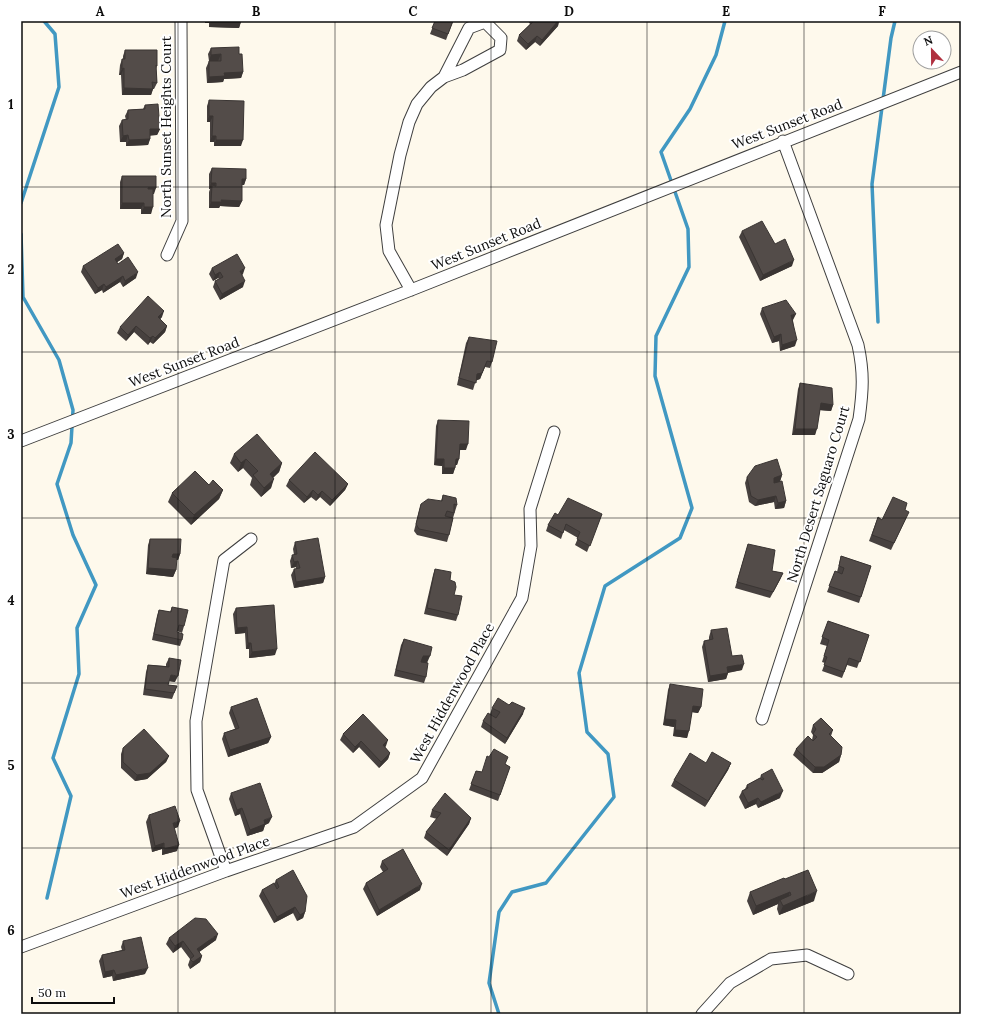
<svg xmlns="http://www.w3.org/2000/svg" width="982" height="1035" font-family="Lora,serif">
	<rect width="100%" height="100%" fill="#fef9ec"/>
	<g fill="none" stroke-linecap="round" stroke-linejoin="round">
		<path stroke="#4198c2" stroke-width="3.5" d="M21,203L59,87L55,34L44,21
			M21,234L23,297L59,360L73,410L71,443L57,484L73,535L96,585L77,628L79,674L53,758L71,796L47,898
			M878,322L872,184L891,38L895,21
			M499,1014L489,983L499,912L512,892L546,883L614,797L608,754L587,732L579,673L605,586L680,538L692,508L655,376L656,336L689,267L688,229L661,152L690,109L716,55L725,21"/>
		<defs>
			<path id="minor" d="M167,255L182,221L181,21
				M411,290L389,251L386,225L400,155L409,122L417,104L431,87L444,77L463,70L500,50L501,38L485,22L469,28L444,77
				M21,441L411,290L961,72
				M762,719L859,419C863,390 864,373 858,345L783,141
				M226,871L197,790L196,721L224,560L251,539
				M21,947L226,871L354,827L422,778L522,598L531,546L530,509L554,432
				M702,1014L730,983L771,959L807,955L848,974"/>
		</defs>
		<use href="#minor" stroke="#3f3f3f" stroke-width="13"/>
		<use href="#minor" stroke="#fff" stroke-width="11"/>
	</g>
	<path fill="#47413f" d="M205,21H241L239,28L209,27V23H205Z
		M435,21H453L446,40L430,34Z
		M528,21H559L558,26L540,46L535,42L526,50L517,41L519,35L530,24Z
		M211,48L239,54L243,72L241,78L224,79L223,82L207,83L206,68L209,61H218H209L208,54Z
		M125,50L157,66L156,69L157,83L154,89H153L151,95H122L121,75H119L120,65L122,59H123V56Z
		M209,100L241,146H214V142H210V122H207V106Z
		M145,105L160,129L157,135H150V139L148,145L126,146V142H120L119,126L122,120H126L125,116L128,110L143,109Z
		M212,168L246,179L244,185H242V201L239,207L220,206L219,208H209V192L210,189H209V174Z
		M122,176L153,194L151,214H141V209H120V182Z
		M742,231L775,244L792,266L760,281L739,237Z
		M124,253L122,259L117,262L118,264L136,278L123,287L120,282L103,293L102,290L95,294L81,272L83,266Z
		M212,268L243,274L242,275L243,287L220,300L213,287L215,281L219,279L218,278L213,281L209,274Z
		M762,308L793,320L795,346L780,351L779,341L772,343L760,314Z
		M162,317L160,319L167,326L165,332L153,344L150,342L148,345L134,332L126,341L117,333L120,327Z
		M469,337L492,362L490,368L485,367L480,379L476,380L473,390L457,385L466,343Z
		M800,383L833,405L831,411L820,410L815,435H792L798,389Z
		M438,420L466,450H460L457,465H455V468L453,474H442V466L434,465L436,426Z
		M234,454L282,463L279,472L273,478L271,488L261,497L250,485L252,478L243,468L238,472L230,463Z
		M782,475L780,481L786,501L784,508L775,509L774,502L755,506L749,502L745,483L747,477Z
		M289,480L348,484L345,490L330,506L320,497L316,501L311,497L304,503L286,486Z
		M209,485L223,490L219,499L191,525L168,502L172,493Z
		M443,495L457,505L453,518L449,535L447,542L417,535L414,531L419,511L421,504L441,501Z
		M905,510L906,518L891,550L869,541L878,517L882,520Z
		M602,514L587,552L575,545L578,538L564,530L561,539L546,531L548,525L558,515Z
		M150,539L180,554L178,560H176V570L173,577L146,574L148,545Z
		M295,542L325,577L323,583L294,588L291,575L294,569H296V567L291,568L290,561L292,555H294L293,549Z
		M748,544L772,571L783,573L780,580L770,598L735,588Z
		M841,556L871,566L859,603L827,592L835,571L837,572Z
		M435,569L450,580L454,595L458,615L456,621L424,614L433,575Z
		M172,607L184,626L182,633L177,631V632L182,640L180,646L152,640L157,616L159,610L170,612Z
		M236,608L275,655L249,658V649H246L245,633L235,634L233,614Z
		M828,621L869,635L857,668L847,665L842,678L822,671L825,663L822,662L827,646L820,644Z
		M711,630L732,656L742,670L728,673L726,679L708,682L702,647L704,641L709,640V637Z
		M404,639L427,663H425L426,677L424,683L394,676L401,645Z
		M169,658L175,682L169,681L168,685L177,686L172,699L143,695L146,672L148,665L166,666V664Z
		M670,684L701,707L698,713L692,712L687,738L673,736L674,727L663,725L668,690Z
		M231,707L271,737L268,743L228,757L222,739L224,733L235,729L229,713Z
		M492,708L523,714L505,744L481,727L483,721L490,714Z
		M813,725L833,730L831,736L841,755L839,762L822,773H813L793,755L796,749L812,740L813,735L811,732Z
		M343,734L386,746L385,747L390,753L388,759L379,768L359,747L353,753L340,740Z
		M123,748L169,756L166,762L147,779L135,781L121,768V754Z
		M706,763H731L728,770L705,807L671,786L674,780Z
		M505,764L510,767L498,801L469,790L476,771L482,772Z
		M761,775L780,798L758,808L756,804L745,809L739,797L742,791L745,789L747,785L760,778Z
		M231,793L269,823L265,825L263,831L247,836L240,814L235,816L229,799Z
		M432,810L471,818L469,824L447,856L424,838L426,832L437,819L430,817Z
		M149,815L178,827L174,828L177,851L162,855V849L152,852L146,822Z
		M382,861L420,890L377,916L363,889L366,883L383,872L380,867Z
		M785,879L814,901L779,915L777,909L778,904L753,915L747,901L750,892Z
		M276,880L305,912L303,918L297,921L293,913L274,923L259,896L262,890L274,884Z
		M169,938L216,940L199,952L202,956L200,962L190,969L188,965L190,959L181,947L173,953L166,944Z
		M123,941L145,974L113,981L112,976L103,978L99,961L102,955L122,950L121,947Z"/>
	<path fill="#3a3533" d="M206,21H210L209,23H205Z
		M211,21L241,22L239,28L209,27Z
		M558,21H559L558,26L540,46L542,40Z
		M537,36L535,42L526,50L528,44Z
		M221,54L218,61H209L211,55Z
		M124,68L121,75H119L122,69Z
		M243,72L241,78L224,79L223,82L207,83L209,77L224,73Z
		M124,88L153,89L151,95H122Z
		M209,116H213L210,122H207Z
		M150,129H160L157,135L148,136Z
		M128,135L126,142H120L123,136Z
		M212,136H216L214,142H210Z
		M150,139L148,145L126,146L129,140Z
		M216,140H243L241,146H214Z
		M242,179H246L244,185H240Z
		M211,183H216L213,189L212,185L210,189H209Z
		M148,188H156L154,194H146Z
		M221,200L242,201L239,207L220,206L219,208H209L211,202Z
		M122,203H144L141,209H120Z
		M144,207H153L151,214H141Z
		M124,253L122,259L113,265L115,259Z
		M794,260L792,266L760,281L763,275Z
		M245,268L243,274L237,277L240,271Z
		M138,272L136,278L123,287L125,281Z
		M220,272L218,278L213,281L215,275Z
		M123,276L120,282L103,293L106,287Z
		M245,281L243,287L220,300L222,294Z
		M104,284L102,290L95,294L98,288Z
		M164,311L162,317L156,324L158,317Z
		M796,314L793,320L789,321L791,315Z
		M136,326L134,332L126,341L128,335Z
		M167,326L165,332L153,344L155,338Z
		M781,334L779,341L772,343L774,337Z
		M153,336L150,342L148,345L150,338Z
		M797,340L795,346L780,351L782,345Z
		M487,361L480,379L475,381L477,374Z
		M821,403L833,405L831,411L818,410Z
		M795,429H817L815,435H792Z
		M460,444H468L466,450H458Z
		M246,459L243,468L238,472L241,463Z
		M436,459H444L442,466L434,465Z
		M456,459H459L457,465H454Z
		M282,463L279,472L266,484L270,474Z
		M444,468H455L453,474H442Z
		M782,475L780,482L772,484L774,478Z
		M274,479L271,488L261,497L264,488Z
		M348,484L345,490L330,506L332,500Z
		M223,490L219,499L191,525L194,515Z
		M313,490L311,497L304,503L307,497Z
		M322,491L320,497L316,501L318,495Z
		M776,496L774,502L755,506L758,500Z
		M786,501L784,508L775,509L778,503Z
		M173,554H180L178,560H171Z
		M298,561L296,567L291,568L294,562Z
		M148,568L176,570L173,577L146,574Z
		M325,577L323,583L294,588L296,582Z
		M247,627L245,633L235,634L237,628Z
		M248,643H251L249,649H246Z
		M277,649L275,655L249,658L252,652Z
		M423,656H430L427,663L420,662Z
		M744,664L742,670L725,673L727,667Z
		M728,673L726,679L708,682L710,676Z
		M171,675L178,676L175,682L168,681Z
		M693,706L701,707L698,713L691,712Z
		M525,708L523,714L505,744L507,738Z
		M665,719L676,720L674,727L663,725Z
		M675,730L689,731L687,738L673,736Z
		M271,737L268,743L228,757L230,750Z
		M388,740L386,746L381,751L383,745Z
		M361,741L359,747L353,753L355,747Z
		M390,753L388,759L379,768L381,762Z
		M841,755L839,762L822,773H813L815,767Z
		M169,756L166,762L147,779L135,781L137,775Z
		M731,763L728,770L705,807L708,801Z
		M783,791L780,798L758,808L761,802Z
		M758,798L756,804L745,809L748,803Z
		M242,808L240,814L235,816L237,810Z
		M272,817L269,823L265,825L263,831L247,836L250,830L264,820Z
		M471,818L469,824L447,856L449,850Z
		M180,821L178,827L171,830L173,823Z
		M164,843L162,849L152,852L155,846Z
		M179,845L177,851L162,855L164,849Z
		M422,884L420,890L377,916L379,910Z
		M817,891L814,901L779,915L783,906Z
		M790,892L787,901L780,900L778,904L753,915L756,906Z
		M295,907L293,913L274,923L277,917Z
		M305,912L303,918L297,921L300,915Z
		M218,934L216,940L195,955L197,949Z
		M183,941L181,947L173,953L175,946Z
		M202,956L200,962L190,969L193,962Z
		M148,968L145,974L113,981L116,975Z
		M114,970L112,976L103,978L105,972Z"/>
	<path fill="#534c49" stroke="#3a3533" d="M211,21H241V22Z
		M435,21H453L448,34L432,28Z
		M534,21H558L542,40L537,36L528,44L519,35Z
		M239,47V54H242L243,72L224,73L225,76L209,77V61H221V54L211,55V48Z
		M125,50H157V66L156,65L157,83L152,82L153,89L124,88V68L122,69V59H125Z
		M209,100L244,101L243,140H216V136H212L213,116H209Z
		M158,104L160,129H150V139L129,140L128,135L123,136L122,120L128,119V110L145,109V105Z
		M212,168L246,169V179H242V201L221,200L222,202H211L212,185L216,186V183H211Z
		M122,176H156V188H148V189H153V207H144V203H122Z
		M762,221L775,244L785,239L794,260L763,275L742,231Z
		M118,244L124,253L115,259L118,264L128,257L138,272L125,281L123,276L106,287L104,284L98,288L83,266Z
		M237,254L245,268L240,271L245,281L222,294L215,281L223,277L220,272L215,275L212,268Z
		M148,296L164,311L158,317L167,326L155,338L153,336L150,338L136,326L128,335L120,327Z
		M786,300L796,314L791,315L797,340L782,345L781,334L774,337L762,308Z
		M469,337L497,341L492,362L487,361L482,373L477,374L476,383L459,378Z
		M800,383L832,388L833,405L821,403L817,429H795Z
		M438,420L469,421L468,444H460L459,459H456L455,468H444V459H436Z
		M257,434L282,463L270,474L274,479L264,488L253,475L258,471L246,459L241,463L234,454Z
		M315,452L348,484L332,500L322,491L318,495L313,490L307,497L289,480Z
		M777,459L782,475L774,478V483L782,481L786,501L778,503L776,496L758,500L751,496L747,477L755,466Z
		M195,471L209,485L213,480L223,490L194,515L172,493Z
		M443,495L456,498L457,505L454,504V513L447,511L445,516L453,518L449,535L419,529L416,524L421,504L428,499L442,501Z
		M893,497L907,503L905,510L909,512L894,543L872,535L878,517L882,520Z
		M568,498L602,514L590,546L577,539L580,532L566,524L563,533L548,525L555,513L558,515Z
		M318,538L325,577L296,582L294,569L300,568L298,561L294,562L292,555L297,554L295,542Z
		M150,539H181L180,554H173L172,557L177,558L176,570L148,568Z
		M748,544L775,550L772,571L783,573L773,592L737,582Z
		M841,556L871,566L861,597L829,586L835,571L842,574L844,568L839,566Z
		M435,569L451,572L450,580L455,582L456,587L454,595L462,596L458,615L427,608Z
		M274,605L277,649L252,652L251,643H248L247,627L237,628L236,608Z
		M172,607L188,610L184,626L179,625L177,632L183,634L182,640L154,634L159,610L171,612Z
		M828,621L869,635L860,662L849,658L844,672L824,665L827,657L824,656L829,640L822,637Z
		M727,628L732,656L742,655L744,664L727,667L728,673L710,676L704,641L713,639L711,630Z
		M404,639L432,647L430,656H423L421,662L428,663L426,677L396,670Z
		M169,658L181,660L178,676L171,675L168,685L177,686L174,693L145,689L148,665L169,667Z
		M670,684L703,689L701,707L693,706L689,731L675,730L676,720L665,719Z
		M257,698L271,737L230,750L224,733L239,728L231,707Z
		M498,698L509,705L512,702L525,708L507,738L483,721L488,713L496,718L500,712L492,708Z
		M363,714L388,740L383,745L390,753L381,762L361,741L355,747L343,734Z
		M821,718L833,730L829,734L842,747L841,755L824,767H815L796,749L808,736L813,741L817,737L813,734L816,729L813,725Z
		M144,729L169,756L150,773L137,775L123,762V748Z
		M494,749L508,757L505,764L510,767L500,795L471,784L476,771L482,772L487,756L489,757Z
		M712,752L731,763L708,801L674,780L690,753L706,763Z
		M772,769L783,791L761,802L758,798L748,803L742,791L748,788L747,785L760,778L762,780L764,779L761,775Z
		M260,783L272,817L264,820L265,824L250,830L242,808L237,810L231,793Z
		M445,793L471,818L449,850L426,832L441,813L432,810Z
		M175,806L180,821L173,823L179,845L164,849V843L155,846L149,815Z
		M403,849L422,884L379,910L366,883L388,869L382,861Z
		M293,870L307,896L305,912L300,915L295,907L277,917L262,890L274,883L277,889L279,887L276,880Z
		M808,870L817,891L783,906L780,900L791,895L790,892L756,906L750,892L784,878L785,879Z
		M195,918L206,919L218,934L197,949L202,956L193,962L190,959L194,956L183,941L175,946L169,938Z
		M141,937L148,968L116,975L114,970L105,972L102,955L125,950L123,941Z"/>
	<path fill="none" stroke="#0c0c0c" stroke-width="1" stroke-opacity="0.55" d="M178,21V1014M335,21V1014M491,21V1014M647,21V1014M804,21V1014M21,187H961M21,352H961M21,518H961M21,683H961M21,848H961"/>
	<g text-anchor="middle" dominant-baseline="central" stroke-width="4" stroke-linejoin="round" paint-order="stroke">
		<g font-size="14" fill="#0c0c0c" stroke="#fff">
			<text transform="translate(787 124) rotate(-21)">West Sunset Road</text>
			<text transform="translate(166 127) rotate(-90)">North Sunset Heights Court</text>
			<text transform="translate(486 244) rotate(-22)">West Sunset Road</text>
			<text transform="translate(184 362) rotate(-21)">West Sunset Road</text>
			<text transform="translate(818 494) rotate(-73)">North Desert Saguaro Court</text>
			<text transform="translate(452 693) rotate(-61)">West Hiddenwood Place</text>
			<text transform="translate(195 867) rotate(-20)">West Hiddenwood Place</text>
		</g>
	</g>
	<rect width="982" height="1035" fill="none" stroke="#ffffff" stroke-width="44"/>
	<g transform="translate(932 50) rotate(338)"><circle r="19" fill="#ffffff" stroke="#9e9e9e"/>
	<path d="M0-3L7 15L0 10L-7 15Z" fill="#b02f3e"/>
	<text y="-6" font-size="11" font-weight="bold" text-anchor="middle" fill="#0c0c0c">N</text>
	</g>
	<path d="M32 997v6h82v-6" fill="none" stroke="#0c0c0c" stroke-width="2"/>
	<text x="38" y="997" font-size="12" fill="#0c0c0c" stroke="#ffffff" stroke-width="3" paint-order="stroke">50 m</text>
	<rect x="22" y="22" width="938" height="991" fill="none" stroke="#0c0c0c" stroke-width="1.5"/>
	<g font-size="13" text-anchor="middle" font-weight="bold" fill="#0c0c0c">
		<text x="100" y="16">A</text>
		<text x="256" y="16">B</text>
		<text x="413" y="16">C</text>
		<text x="569" y="16">D</text>
		<text x="726" y="16">E</text>
		<text x="882" y="16">F</text>
		<text x="11" y="109">1</text>
		<text x="11" y="274">2</text>
		<text x="11" y="439">3</text>
		<text x="11" y="605">4</text>
		<text x="11" y="770">5</text>
		<text x="11" y="935">6</text>
	</g>
</svg>
